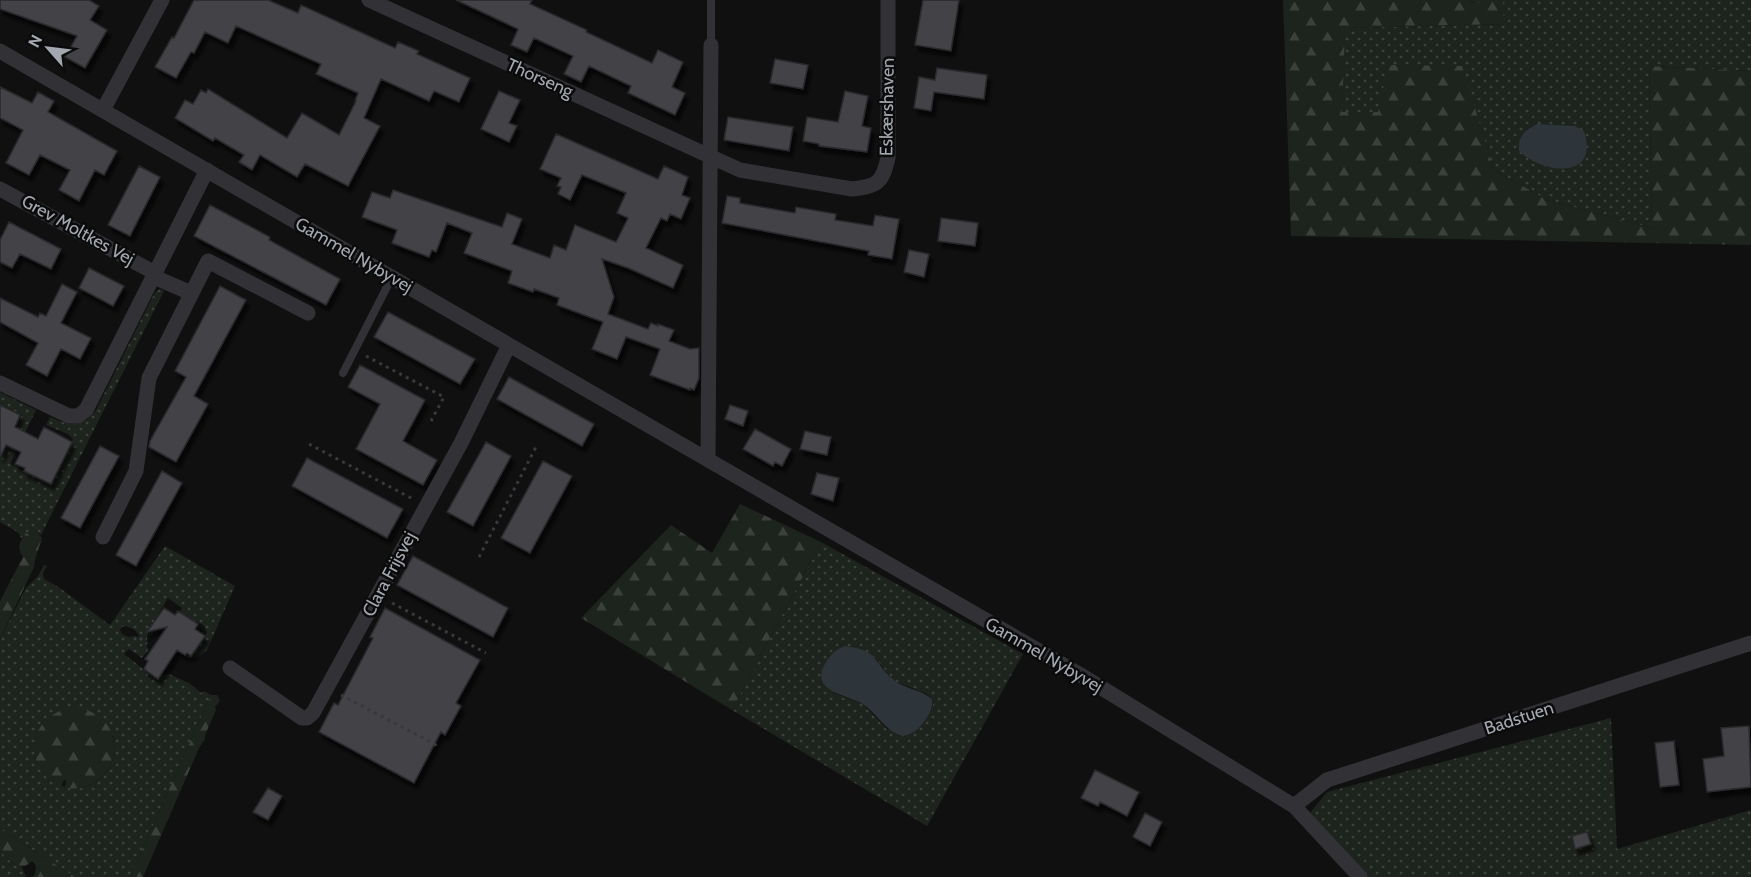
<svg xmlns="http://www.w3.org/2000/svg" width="1751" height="877" font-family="Cabin,sans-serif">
	<defs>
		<pattern id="grass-dots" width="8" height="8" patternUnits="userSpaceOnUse" patternTransform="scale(1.5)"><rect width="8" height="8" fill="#1d231d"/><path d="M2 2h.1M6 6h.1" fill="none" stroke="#3b403b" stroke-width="1.8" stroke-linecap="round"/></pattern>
		<pattern id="forest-firs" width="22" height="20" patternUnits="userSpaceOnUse" patternTransform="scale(1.5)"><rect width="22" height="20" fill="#1d231d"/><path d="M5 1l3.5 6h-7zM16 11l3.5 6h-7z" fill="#3b403b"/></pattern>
		<filter id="shadow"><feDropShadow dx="3.5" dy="6" stdDeviation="1.5" flood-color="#0009"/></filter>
	</defs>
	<rect width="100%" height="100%" fill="#101011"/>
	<path fill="url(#grass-dots)" fill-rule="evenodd" d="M1470,0H1751V71L1649,66L1652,228L1547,200L1494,170L1461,66L1378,112H1342L1344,28L1504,24Z
		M160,289L164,291L41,535L37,531L32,536L28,535L21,538L19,533L0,522V452L3,453L22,415L0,404V392L36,410L10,464L52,484L73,439L68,434L46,425L50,417C70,426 82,429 96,410L155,292Z
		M821,542L1023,654L927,826L732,710ZM876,659L894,681L927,694L932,699L933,705L923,723L887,729L863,704L834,693Z
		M165,546L235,586L207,650C201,656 194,661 185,656L187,654L191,656L207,633L204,626L197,621L196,623L180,612L182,608L168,598L148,631L146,646L149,649L142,658L129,649L124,654L147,672L163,675L169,674L189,683L201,693L204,691L211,695L130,877H75L0,829V639L26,588L38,576L44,565L47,566L43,573L44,579L57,586L110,625ZM126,626L135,630L140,637L135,636L129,637L122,634L120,630L122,627ZM113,735C125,793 50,809 34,755Z
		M1611,718L1617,849L1751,810V877H1366L1310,813L1327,792Z
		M0,851L12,863L22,867L26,877H0Z"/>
	<path fill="url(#forest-firs)" d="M1283,0H1470L1473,3L1503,0L1504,24L1345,28L1342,112H1378L1388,65L1462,66L1494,170L1547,200L1652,228L1649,66L1751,71V245L1291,236Z
		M740,504L821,542L732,710L581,618L671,525L712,553Z
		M37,531L42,538L35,560L34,567L0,639V601L23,557C16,547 20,542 26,533L32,536Z
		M211,695H217L220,701L215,707L216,710L205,735V739L199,748L143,877H130Z
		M69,708C132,706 128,795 65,788L66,780H64L61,787C21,769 27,718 69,708Z
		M0,829L75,877H29L34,876L36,869L35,864L32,861C19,874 10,860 0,851Z"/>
	<path fill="#2d353a" d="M1537,124L1575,126L1584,131C1600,181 1543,174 1519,151C1518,136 1524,131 1537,124Z
		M845,646C880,651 872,661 894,680C904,689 921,689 932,699C934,707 928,717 923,723C897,756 881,714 861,703C846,695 809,690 825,664C830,655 835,650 845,646Z"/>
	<path fill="#424346" stroke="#2a2a2d" stroke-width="1.5" filter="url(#shadow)" d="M0,0H89L99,6L90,20L107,30L85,68L65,57L77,36L0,9Z
		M194,0H268L298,13L301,5L395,48L398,42L419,51L417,54L470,78L459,102L434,91L429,101L381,79L364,118L380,126L348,186L305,164L297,177L260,155L252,170L239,162L244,155L215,138L213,141L175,118L185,100L193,104L201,90L206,93L208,89L287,138L302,113L339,135L356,101H355L358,93L316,74L321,64L236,26L228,43L205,32L194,53L191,52L176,78L155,67L172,37L174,38Z
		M456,0H532L530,4L587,30L586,32L652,63L658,50L683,62L672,87L685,93L675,115L628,93L631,86L589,66L581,82L564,74L573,56L534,38L527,52L511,45L518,29Z
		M923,0H959L951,51L915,45Z
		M775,59L808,65L803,89L770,83Z
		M937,68L987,75L984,99L934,92L931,111L914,108L919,77L935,80Z
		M0,87L32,103L38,92L54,101L48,112L117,151L104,175L95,170L79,201L59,190L70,170L40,155L29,175L6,163L23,130L0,118Z
		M499,91L520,100L509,123L517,126L509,142L481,129Z
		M845,91L868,96L862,126L871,128L867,152L819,146V144L803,141L807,117L838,122Z
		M728,117L793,127L789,151L724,140Z
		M556,134L658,179L664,166L688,177L682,195L690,198L681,219L670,214L667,221L661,218L646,248L683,265L673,288L628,268L602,259L614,297L608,314L648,329L651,323L658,326V324L674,330L669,341L690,349L699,348V378L694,390L690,388V390L650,375L660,349L626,337L617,359L592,349L603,322L557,305L559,298L534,289L533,292L508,283L512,271L464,253L472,233L447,223L436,252L432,250L429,257L392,243L397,230L362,217L372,192L390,198L393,190L502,227L507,213L522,219L512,244L550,258L554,245L566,250L575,225L616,242L628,218L617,213L626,193L582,175L570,200L558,194L561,187L557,186L561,178L540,169Z
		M139,166L160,177L130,236L108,225Z
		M727,196L740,198V203L795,213L796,207L836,214L835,220L873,226L875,215L899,219L892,259L868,255L869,251L722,223Z
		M210,205L270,237L269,240L340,279L326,305L194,236Z
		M941,218L978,223L975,246L938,241Z
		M9,222L61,249L51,269L20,254L12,268L0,262V240Z
		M909,250L929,254L924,277L904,272Z
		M89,268L124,286L113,306L79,288Z
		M62,284L77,292L61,323L91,338L80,359L61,349L47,376L26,365L38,343L0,322V298L38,317L40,313L46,316Z
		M220,286L246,300L194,396L208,404L176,462L149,447L150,441L186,377L175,371Z
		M388,312L475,359L460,384L374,337Z
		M360,365L425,400L403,441L437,460L423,485L356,449L380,404L348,387Z
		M509,377L594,424L582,446L497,399Z
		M0,405L20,415L15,427L38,439L44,427L72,442L51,484L24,471L25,468L15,464L21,452L6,445L0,457Z
		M730,405L748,411L743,426L725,419Z
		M755,429L791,449L782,466L775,462L773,466L743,449Z
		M805,431L831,437L827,455L800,449Z
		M486,442L511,456L473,526L447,512Z
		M100,446L119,456L80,528L61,518Z
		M307,458L403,509L387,538L292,486Z
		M543,461L572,476L530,553L501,538Z
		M162,471L182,483L136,566L116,555Z
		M817,473L839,478L833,501L811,494Z
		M413,556L508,608L493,637L397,585Z
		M164,608L175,615L178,611L198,624L195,629L205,636L191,656L187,653L185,655L177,650L158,679L144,669L148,661L145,659L167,627L147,632Z
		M385,608L480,660L456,703L461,706L445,735L441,732L414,783L319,732L334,703L338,705L373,638L370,637Z
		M1749,726L1751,787L1707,792L1703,759L1724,756L1721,728Z
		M1674,741L1679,785L1660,787L1655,743Z
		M1095,770L1139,792L1127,816L1100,802L1098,806L1081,798Z
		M268,788L282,796L268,820L253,812Z
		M1145,813L1162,822L1150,846L1133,837Z
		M1587,832L1591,844L1575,849L1572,836Z"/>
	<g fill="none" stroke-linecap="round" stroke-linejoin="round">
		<path stroke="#38393d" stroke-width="3" stroke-dasharray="3 4.5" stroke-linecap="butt" d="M366,356L444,397L431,421
			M309,444L413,499
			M479,557L537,445
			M392,603L486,653
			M140,638L147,644
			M341,695L438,746"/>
		<path stroke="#323236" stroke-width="8" d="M711,0V45
			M343,373L392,277"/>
		<path stroke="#323236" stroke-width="15" d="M369,0L740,170L852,189C878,186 882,183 888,158V0
			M0,51L1079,674L1294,806L1360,877
			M103,110L162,0
			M0,189L155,273
			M154,277L191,293
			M0,383L69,416H78L86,410L207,170
			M708,460L711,45
			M103,537L136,471L149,378L208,261L308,313
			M230,668L302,718H307L313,713L461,443L509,345
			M1294,806L1327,780L1751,643"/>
	</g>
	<g text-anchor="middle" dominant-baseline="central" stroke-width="5" stroke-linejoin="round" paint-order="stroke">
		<g font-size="18" fill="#a3a8b0" stroke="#0b0b0c">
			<text transform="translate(540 78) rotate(24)">Thorseng</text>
			<text transform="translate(887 107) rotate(-89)">Eskærshaven</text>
			<text transform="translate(78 230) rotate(29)">Grev Moltkes Vej</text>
			<text transform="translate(354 255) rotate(30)">Gammel Nybyvej</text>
			<text transform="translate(389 574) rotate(-62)">Clara Frijsvej</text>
			<text transform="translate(1044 655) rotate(30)">Gammel Nybyvej</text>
			<text transform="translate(1519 718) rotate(-18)">Badstuen</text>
		</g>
	</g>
	<g transform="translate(48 48) rotate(298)" stroke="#0b0b0c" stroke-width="4.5" paint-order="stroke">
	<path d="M0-4.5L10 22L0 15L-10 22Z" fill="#a3a8b0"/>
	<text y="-9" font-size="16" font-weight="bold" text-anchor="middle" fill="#a3a8b0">N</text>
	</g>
</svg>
